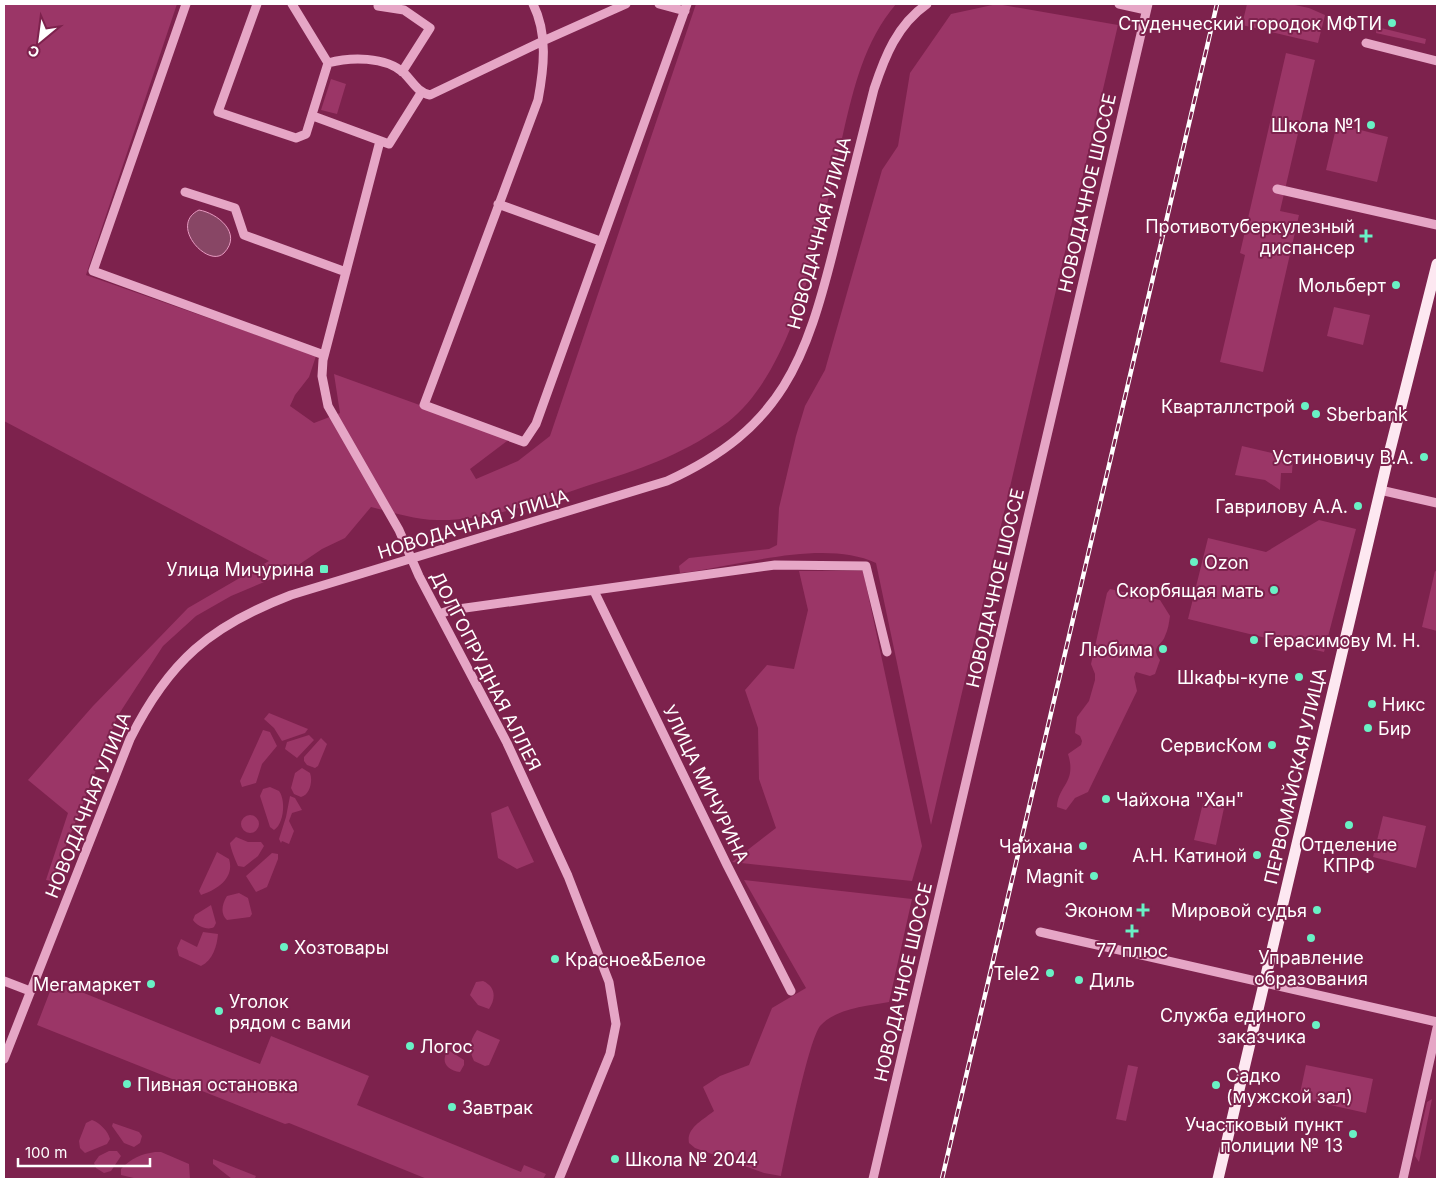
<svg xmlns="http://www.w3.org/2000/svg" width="1441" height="1183" font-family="Inter,sans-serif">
	<rect width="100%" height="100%" fill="#7d224d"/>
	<path fill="#9b3667" d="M4,4H177L86,275L316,356L309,377L295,395L290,406L314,423L340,413L334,374L511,438L470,469L476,479L518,461L550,436L696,4H896C864,42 854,87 843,134C823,219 799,366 728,422C689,451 645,468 599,482C546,499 493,521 437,520C415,520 392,512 371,507L345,538L322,549L288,572L231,596L196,616L163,646L117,717L52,881L46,880L68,813L28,780L93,706L188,608L269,561L4,421Z
		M997,4L1118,25L931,825L876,563C823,538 736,567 680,573L679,566L689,558L769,549L777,545L779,508L796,436L805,406L825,370L882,170L898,146L910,73L951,14Z
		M1247,4H1290L1309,8L1325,15L1318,43L1242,25Z
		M1377,27L1426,39L1425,44L1376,33Z
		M1286,53L1315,60L1280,211L1299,215L1263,372L1220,362L1245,255L1240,253Z
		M331,79L346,84L337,114L321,110Z
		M1337,124L1388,137L1377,182L1326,170Z
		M1334,307L1370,315L1363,345L1327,336Z
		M1242,446L1293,458L1292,473H1281L1280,490L1265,480L1235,475Z
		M1319,520L1356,529L1324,652L1188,619L1208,538L1266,552Z
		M799,571H863L922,846L912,881L732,862L776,828L759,779L758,728L745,690L767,665L794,669L808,610Z
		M1435,571L1437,572V631L1422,627Z
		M1110,589L1160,600L1170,616C1169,623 1168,630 1165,636C1162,646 1150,646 1160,660L1155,674L1150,676L1136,672L1134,677L1137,691L1088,792L1075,798L1066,810L1057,807C1058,785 1077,783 1068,754L1081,745L1082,741L1080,736L1075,733L1077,717L1089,701L1095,680V674L1091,664L1107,593Z
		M269,713L308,729L305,733L282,741L274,728L264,719Z
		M263,730L270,732L277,746L262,764L256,783L242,787L240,781Z
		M309,735L314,740L297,758L285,749L287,742Z
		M321,738L327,744L318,766L315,768L307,765L304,761V757Z
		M302,768L310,773C313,781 310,795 301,797L294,794L291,788L295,773Z
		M270,787L279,791C286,800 284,824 274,830L270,827L260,796L263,789Z
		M290,796L295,798L302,810L292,813L289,821L294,831L289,844L282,841L281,843L279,839L286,817Z
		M1203,803L1224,808L1216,845L1194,840Z
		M508,806L534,862L517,869L498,858L491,813Z
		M241 824a9 9 0 1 1 18 0a9 9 0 1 1-18 0Z
		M1383,816L1426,826L1416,868L1373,857Z
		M236,837L248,842H261L264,846L258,856L244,867L238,866C235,859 231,850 230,843Z
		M217,852L229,859C235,878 217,890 201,895L199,891Z
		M272,853L278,854V859L267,887L256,892L246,876Z
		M744,880L912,899L889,1002C867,1006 837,1008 821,1025C809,1036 786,1153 781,1176L764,1173L695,1148L689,1143C686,1128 703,1120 714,1111L703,1087L720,1076L749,1065L772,1008L806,988Z
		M239,893L248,898L252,914L250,917L227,920C220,914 222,904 227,896Z
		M211,905L216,923L214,927C208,931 197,926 193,920L195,915Z
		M203,932L218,934C217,946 213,960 201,966L179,956L177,948L181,939L197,947Z
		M54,981L260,1064L271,1036L369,1076L357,1105L521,1172L524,1165L546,1174L543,1179H427L289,1123L285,1124L37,1025Z
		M483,981C496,987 496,998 489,1009L478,1005L470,995L476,982Z
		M477,1030L500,1040L489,1065L485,1066L474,1061C468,1049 470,1040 477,1030Z
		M448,1050L464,1060V1065L460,1072C447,1070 440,1062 448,1050Z
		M1128,1065L1138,1067L1126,1121L1116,1119Z
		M1306,1065L1373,1079L1366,1113L1299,1098Z
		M1432,1099L1419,1162L1415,1156L1427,1102Z
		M92,1120C100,1123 108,1131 110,1139L107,1144L85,1153L80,1148L79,1141L86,1123Z
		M113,1123L139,1132L142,1136L140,1143L134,1147L124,1143L112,1126Z
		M109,1151H117L121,1156L111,1171L104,1173L96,1168L94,1163L99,1156Z
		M155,1152H161L189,1164L190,1179H138L121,1175V1169C130,1159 141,1154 155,1152Z
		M213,1159L256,1176L255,1178L232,1179L213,1164Z"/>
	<path fill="#884665" stroke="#e79ac1" d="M199,210C217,213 243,233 224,253C208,269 168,225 199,210Z"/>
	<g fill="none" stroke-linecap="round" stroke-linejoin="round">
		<path stroke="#e6a6c6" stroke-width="9" d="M186,4L93,271L324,355
			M257,4L218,112L296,138L306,134L328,63L292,4
			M533,4C548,34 544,68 538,100L424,405L524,442L536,424L687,4
			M659,4L685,11
			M1119,4L1146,10
			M378,6L404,10L430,28L402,72
			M1366,43L1437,61
			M328,63C350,57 385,56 404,73C413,82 417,92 430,95L543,41L626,4
			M313,116L389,144L421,93
			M380,141L323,360L322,376L328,406L399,530L419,576L507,743L568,876L609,982L616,1024L610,1054L559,1179
			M1277,189L1437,225
			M185,192L235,208L244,235L346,272
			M498,204L600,241
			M1380,490L1437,503
			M594,591L727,865L791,991
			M439,614L451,610L775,565L866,566L887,652
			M1040,932L1437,1022
			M4,981L30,991
			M4,1059L130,739C169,661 210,626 291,595L667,481C783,428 806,360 835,244C848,192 861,141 874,89C885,56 897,25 927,4
			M873,1179L1148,4
			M1403,1179L1437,1028"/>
		<path stroke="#fde8f1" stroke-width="11" d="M1218,1179L1387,462L1437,264"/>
		<defs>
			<path id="rail" d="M942,1179L1217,4"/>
		</defs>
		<use href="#rail" stroke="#fff" stroke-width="4.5"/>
		<use href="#rail" stroke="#7d224d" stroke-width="2.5" stroke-dasharray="8" stroke-linecap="butt"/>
	</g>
	<g fill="#69f1c5" stroke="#7d224d" stroke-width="2">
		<circle cx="1392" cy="23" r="5"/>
		<circle cx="1371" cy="125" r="5"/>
		<path d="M1363.5 228.5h5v5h5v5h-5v5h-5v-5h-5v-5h5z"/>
		<circle cx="1396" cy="285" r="5"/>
		<circle cx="1305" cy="406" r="5"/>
		<circle cx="1316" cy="414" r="5"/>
		<circle cx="1424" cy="457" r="5"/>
		<circle cx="1358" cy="506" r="5"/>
		<circle cx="1194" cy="562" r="5"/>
		<rect x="319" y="564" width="10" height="10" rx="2.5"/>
		<circle cx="1274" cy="590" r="5"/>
		<circle cx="1254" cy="640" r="5"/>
		<circle cx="1163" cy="649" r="5"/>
		<circle cx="1299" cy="677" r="5"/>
		<circle cx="1372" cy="704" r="5"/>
		<circle cx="1368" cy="728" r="5"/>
		<circle cx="1272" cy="745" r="5"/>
		<circle cx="1106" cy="799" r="5"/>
		<circle cx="1349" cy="825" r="5"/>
		<circle cx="1083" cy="846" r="5"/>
		<circle cx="1257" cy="855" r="5"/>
		<circle cx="1094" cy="876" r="5"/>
		<path d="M1140.5 902.5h5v5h5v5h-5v5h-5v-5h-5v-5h5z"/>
		<circle cx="1317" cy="910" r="5"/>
		<path d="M1129.5 923.5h5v5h5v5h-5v5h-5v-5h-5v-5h5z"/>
		<circle cx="1311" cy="938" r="5"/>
		<circle cx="284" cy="947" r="5"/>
		<circle cx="555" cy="959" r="5"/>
		<circle cx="1050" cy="973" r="5"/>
		<circle cx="1079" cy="980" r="5"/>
		<circle cx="151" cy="984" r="5"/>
		<circle cx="219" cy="1011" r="5"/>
		<circle cx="1316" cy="1025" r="5"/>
		<circle cx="410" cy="1046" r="5"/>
		<circle cx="127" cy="1084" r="5"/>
		<circle cx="1216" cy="1085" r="5"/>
		<circle cx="452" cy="1107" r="5"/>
		<circle cx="1353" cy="1134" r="5"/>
		<circle cx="615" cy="1159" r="5"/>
	</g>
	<g text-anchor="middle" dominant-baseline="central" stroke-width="4" stroke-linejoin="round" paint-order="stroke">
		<g font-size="18" fill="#fff" stroke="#7d224d" text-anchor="end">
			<text x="1382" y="23">Студенческий городок МФТИ</text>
			<text x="1361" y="125">Школа №1</text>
			<text x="1355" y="226">Противотуберкулезный<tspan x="1355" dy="21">диспансер</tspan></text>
			<text x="1386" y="285">Мольберт</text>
			<text x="1295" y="406">Кварталлстрой</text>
			<text x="1326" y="414" text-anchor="start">Sberbank</text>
			<text x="1414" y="457">Устиновичу В.А.</text>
			<text x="1348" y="506">Гаврилову А.А.</text>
			<text x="1204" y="562" text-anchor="start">Ozon</text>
			<text x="314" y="569">Улица Мичурина</text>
			<text x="1264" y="590">Скорбящая мать</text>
			<text x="1264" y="640" text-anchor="start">Герасимову М. Н.</text>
			<text x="1153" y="649">Любима</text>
			<text x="1289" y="677">Шкафы-купе</text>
			<text x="1382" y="704" text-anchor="start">Никс</text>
			<text x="1378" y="728" text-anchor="start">Бир</text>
			<text x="1262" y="745">СервисКом</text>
			<text x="1116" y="799" text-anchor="start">Чайхона "Хан"</text>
			<text x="1349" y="844" text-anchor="middle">Отделение<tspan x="1349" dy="21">КПРФ</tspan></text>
			<text x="1073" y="846">Чайхана</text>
			<text x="1247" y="855">А.Н. Катиной</text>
			<text x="1084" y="876">Magnit</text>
			<text x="1133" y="910">Эконом</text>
			<text x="1307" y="910">Мировой судья</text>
			<text x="294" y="947" text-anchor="start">Хозтовары</text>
			<text x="1132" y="950" text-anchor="middle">77 плюс</text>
			<text x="1311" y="957" text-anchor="middle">Управление<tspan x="1311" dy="21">образования</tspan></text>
			<text x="565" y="959" text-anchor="start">Красное&amp;Белое</text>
			<text x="1040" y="973">Tele2</text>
			<text x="1089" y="980" text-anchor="start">Диль</text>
			<text x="141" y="984">Мегамаркет</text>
			<text x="229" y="1001" text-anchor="start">Уголок<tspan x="229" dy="21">рядом с вами</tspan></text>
			<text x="1306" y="1015">Служба единого<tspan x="1306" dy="21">заказчика</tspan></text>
			<text x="420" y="1046" text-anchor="start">Логос</text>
			<text x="1226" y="1075" text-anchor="start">Садко<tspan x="1226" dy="21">(мужской зал)</tspan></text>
			<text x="137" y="1084" text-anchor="start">Пивная остановка</text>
			<text x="462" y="1107" text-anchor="start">Завтрак</text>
			<text x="1343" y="1124">Участковый пункт<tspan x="1343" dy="21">полиции № 13</tspan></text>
			<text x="625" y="1159" text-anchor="start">Школа № 2044</text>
		</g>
		<g font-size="18" fill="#fff" stroke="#7d224d">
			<text transform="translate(1087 193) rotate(-77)">НОВОДАЧНОЕ ШОССЕ</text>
			<text transform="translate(819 233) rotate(-75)">НОВОДАЧНАЯ УЛИЦА</text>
			<text transform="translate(473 524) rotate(-17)">НОВОДАЧНАЯ УЛИЦА</text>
			<text transform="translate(995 588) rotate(-77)">НОВОДАЧНОЕ ШОССЕ</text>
			<text transform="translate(486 671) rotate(63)">ДОЛГОПРУДНАЯ АЛЛЕЯ</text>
			<text transform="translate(1295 776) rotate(-77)">ПЕРВОМАЙСКАЯ УЛИЦА</text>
			<text transform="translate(706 784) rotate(64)">УЛИЦА МИЧУРИНА</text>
			<text transform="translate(88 805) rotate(-68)">НОВОДАЧНАЯ УЛИЦА</text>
			<text transform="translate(903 982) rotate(-77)">НОВОДАЧНОЕ ШОССЕ</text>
		</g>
	</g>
	<rect width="1441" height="1183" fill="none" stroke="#ffffff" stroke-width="10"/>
	<g transform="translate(40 40) rotate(209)" stroke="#7d224d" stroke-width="4" paint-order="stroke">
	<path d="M0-4L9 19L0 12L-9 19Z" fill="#ffffff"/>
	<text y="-8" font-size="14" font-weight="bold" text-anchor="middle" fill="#ffffff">С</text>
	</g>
	<path d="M18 1158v8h132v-8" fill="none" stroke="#ffffff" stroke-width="2.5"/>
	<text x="25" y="1158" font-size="15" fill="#ffffff" stroke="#7d224d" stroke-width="4" paint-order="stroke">100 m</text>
</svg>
